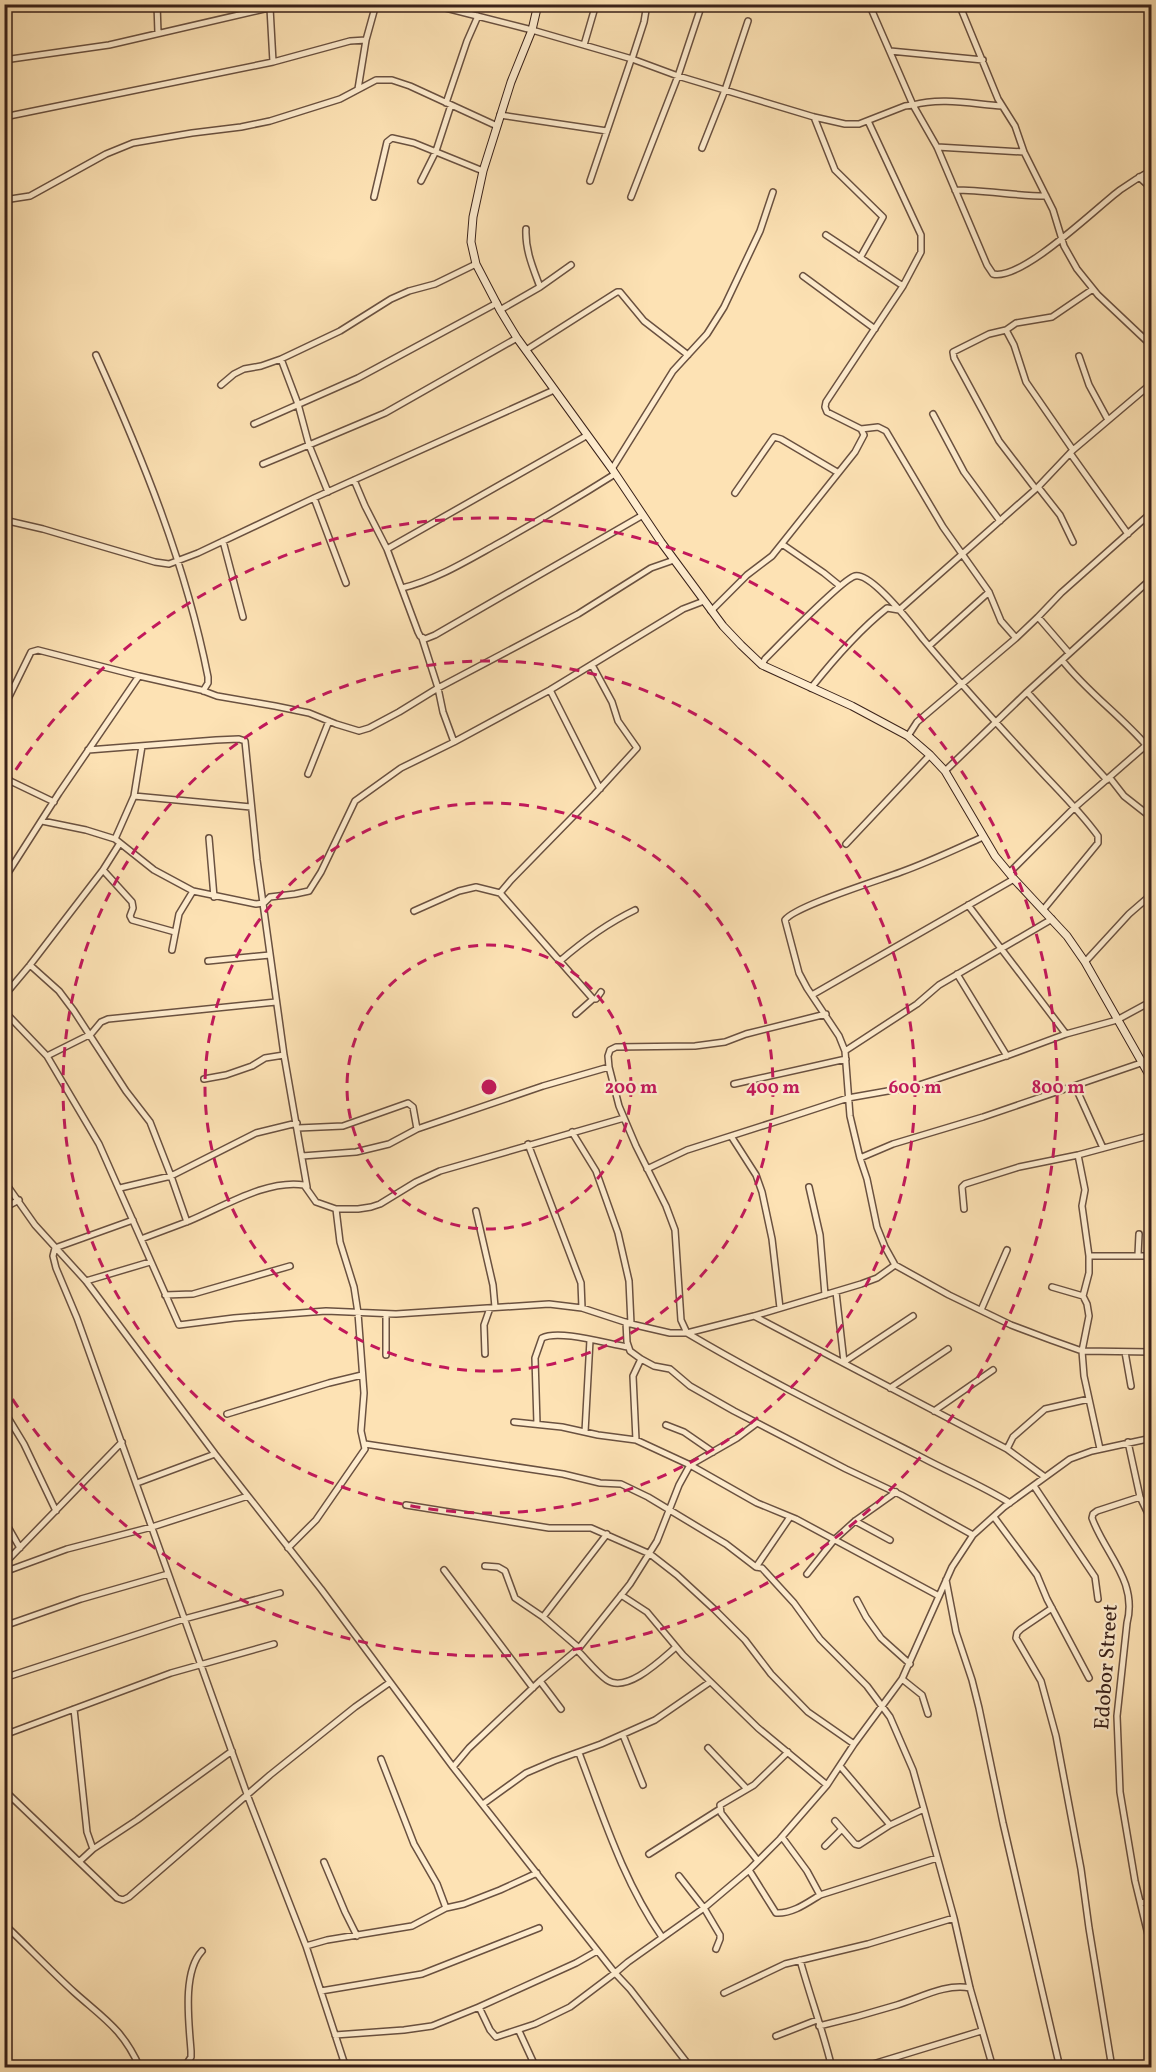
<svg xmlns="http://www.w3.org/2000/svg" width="1156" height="2072" font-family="Vollkorn,serif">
	<rect width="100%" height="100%" fill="#fde2b4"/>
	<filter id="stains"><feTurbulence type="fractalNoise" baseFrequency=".00333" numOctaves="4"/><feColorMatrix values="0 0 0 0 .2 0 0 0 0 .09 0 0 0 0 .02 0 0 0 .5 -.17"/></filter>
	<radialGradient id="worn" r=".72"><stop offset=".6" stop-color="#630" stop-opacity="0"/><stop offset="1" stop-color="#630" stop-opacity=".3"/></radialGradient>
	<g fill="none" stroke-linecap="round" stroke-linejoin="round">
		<defs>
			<path id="street" d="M157,4L158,33
				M430,4L532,30L632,59L678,76L814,117L845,124H859L905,106L913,105L869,4
				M959,4L998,99L1015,126L1024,152L1053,210L1064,246L1077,269L1098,295L1152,346
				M270,8L273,62
				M584,45L596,4
				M890,51L983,60
				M632,59L644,22L647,4
				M4,60L109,45L286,4
				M358,89L366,40
				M446,103L467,41L478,16
				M1002,106C973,104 941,97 913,105L937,147L987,265L993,274C1022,281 1096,208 1120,190C1130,183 1141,176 1152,170
				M500,115L607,131
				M4,117L273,62L350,41L366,40L376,4
				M814,117L835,170L883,217L860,258
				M937,147L1024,152
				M702,148L725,90L748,21
				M1139,177L1152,189
				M421,181L436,151L451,105
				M590,181L631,60
				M955,190C986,190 1015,196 1046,196
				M374,197L387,142L392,138L414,143L483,171
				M631,197L678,76L702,4
				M4,200L30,196L106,154L133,143L192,133L241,127L270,121L340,99L376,80H392L410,86L497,126
				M826,235L903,286
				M803,276L875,329
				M540,287L571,265
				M500,310L540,287C533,268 525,250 526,229
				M1006,330L1016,323L1052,317L1093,289
				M526,350L617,292H620L644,321L688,355
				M96,355C143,459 186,565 208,677V683L203,691
				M1079,356L1089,385L1108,420
				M281,359L298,404L309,445L385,413L517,338
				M221,385L234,374L244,369L261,366L281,359L340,331L391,299L409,291L435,284L476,264
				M933,414L964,472L1000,521
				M254,424L358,378L497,303
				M861,429L878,427L886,431L943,527L989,592L1001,621L1016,638L917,722L908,736
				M1070,453L1128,534
				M263,464L309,445L328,492
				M612,469L673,371L707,334L724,307L760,231L773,192
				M354,480L365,506L387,549L418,632L420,636L425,639L435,635L643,515
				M1038,487L1060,515L1073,542
				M1035,488L999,441L954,358L953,352L989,334L1006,330L1014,345L1026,382L1073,450
				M735,493L774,437L781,439L837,472
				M314,498L346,583
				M4,520L43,529L155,562L169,564L198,553L314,498L554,390
				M223,541L243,617
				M782,544L824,573L840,586
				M387,549L586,436
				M402,588C436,580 468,560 499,543C538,521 577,498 615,474
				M711,611L747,575L772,556L855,452L864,435L861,429L827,412L825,407L826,402L903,286L921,252V235L868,121
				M1038,617L1061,593L1152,512
				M1016,638L1038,617L1069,653
				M929,646L989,592
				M1062,660C1087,692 1120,715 1146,745
				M762,665L765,659C779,645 842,579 855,576C871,572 913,626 923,639C959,682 997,724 1035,765C1056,788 1080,811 1098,836V843L1043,910
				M811,688C834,659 858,631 887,608L899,610L1038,487L1073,450L1152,383
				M550,690L600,789
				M1027,692L1107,780
				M4,707L31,652L38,650L139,676
				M454,742L550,690L683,609L704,601
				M88,750L216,740L239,739L245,741L257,860L284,1055L307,1187
				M945,771L1027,692L1152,578
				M308,774L329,721
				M4,778L54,802
				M1110,778L1124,796L1152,818
				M134,796L251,807
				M42,821L86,830L115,839L154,870L193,891L256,904L264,903L270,897L295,894L309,891L321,872L355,801L401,768L454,742L443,712L438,688L422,638
				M209,838L214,897
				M115,839L134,796L142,746
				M846,844L930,755
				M103,870L132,902L133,908L130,916L132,920L175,932
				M1009,873L1074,808L1152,740
				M4,879L59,793L139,676L201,690L217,696L275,706L309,713L336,724L359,731L369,728L399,712L438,688L578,614L651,568L674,560
				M968,905L1066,1034
				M414,911L459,891L476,887L500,893
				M172,950L179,914L193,891
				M208,961L270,955
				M560,961C583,941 608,923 635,910
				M1085,962L1129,914L1152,894
				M30,965L59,991L74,1011L126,1091L150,1122L171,1176L187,1222
				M957,974L1007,1056
				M812,995L1014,879
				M4,996L30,965L103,870L120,843
				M593,999H596L601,992
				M4,1011L47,1056L99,1144L179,1325L234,1318L326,1311L396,1314L549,1304L582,1308L631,1324L670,1333H687L754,1316L1007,1449L1045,1477
				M576,1014L593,999L500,893L511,880L594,795L637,748L618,721L612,702L592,665
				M826,1014L746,1034L725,1042L695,1046L616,1047L610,1050L608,1056L609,1067L619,1106L636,1146L666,1206L675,1230L681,1320L687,1333C763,1378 842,1417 921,1457C951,1473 981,1485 1010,1503
				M845,1051L917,1004L939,985L1052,919
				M47,1056L91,1034L101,1022L108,1019L276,1002
				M4,1071L7,1072
				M204,1079L226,1075L252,1066L265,1058L284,1055
				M734,1084L846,1059
				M1075,1086L1103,1148
				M298,1128L343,1126L408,1103L413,1107L417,1129
				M572,1132L596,1171L618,1233L629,1281L631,1324
				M731,1136L756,1175L762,1192L772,1239L780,1308
				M528,1144L581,1283L582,1308
				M1078,1155L1085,1190L1082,1206L1089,1256
				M302,1156L356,1152L389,1144L417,1129L543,1086L609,1067
				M860,1158L893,1144L983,1117L1141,1063L1152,1057
				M647,1169L687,1150L784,1119L848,1098L916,1086L1009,1055L1066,1034L1117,1020L1152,1001
				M4,1181L35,1225L86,1281L215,1454L321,1589L453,1767L615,1973L570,2007L535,2024L496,2037L490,2030L479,2007L432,2026L404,2030L335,2035
				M809,1187L820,1235L825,1295
				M120,1188L171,1176L256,1133L297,1123
				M4,1208L19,1200
				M964,1209L962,1187L965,1184L1019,1167L1078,1155L1152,1135
				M476,1211L493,1285L495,1307
				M133,1220L55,1248L53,1256L56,1268L77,1318L248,1797L306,1946L346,2068
				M141,1239C157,1233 173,1227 189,1221C223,1207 267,1179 304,1185L316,1202L336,1209H358L371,1207L380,1204L416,1182L440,1171L624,1118
				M1138,1255L1139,1234
				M895,1265L885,1247L877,1227L867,1179L860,1158L850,1116L845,1051L839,1036L807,988L799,973L785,920C795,906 880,880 901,872C929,862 956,849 983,837
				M86,1281L150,1262
				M1052,1287L1083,1296
				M836,1292L844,1362L913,1316
				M165,1295L193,1294L290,1266
				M981,1310L1007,1250
				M386,1314V1355
				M754,1316L861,1284L877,1278L895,1265L949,1295L1011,1325L1051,1340L1082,1351L1152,1352
				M626,1322L627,1342L630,1351L641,1359L654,1366L670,1369L690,1386L734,1411L846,1469L901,1495L973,1535
				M1125,1352L1131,1386
				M485,1354L484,1325L490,1308
				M890,1388L948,1349
				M4,1411L24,1444L56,1511
				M934,1411L993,1370
				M227,1414L329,1383L362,1375
				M514,1422L562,1427L598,1435L636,1440L690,1465L757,1503L796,1519L939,1596
				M537,1424L535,1358L542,1338C559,1329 608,1344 628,1347
				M666,1425L684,1432L713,1452
				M585,1432L590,1340
				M636,1440L633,1376L641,1359
				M1128,1442L1140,1497L1152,1522
				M365,1444L563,1474L600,1483L621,1484L648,1497L726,1544L756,1567L762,1568L794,1603L820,1639L867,1686L890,1717L913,1770L924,1809L954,1918L970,1988L993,2068
				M1007,1449L1013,1437L1045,1409L1089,1399
				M1100,1449L1084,1376L1082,1351L1089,1316L1087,1304L1083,1296L1089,1273V1256H1152
				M137,1483L215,1454
				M1034,1486L1095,1577L1098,1599
				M1140,1497L1097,1511L1093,1514L1092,1518C1105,1554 1138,1581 1127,1623L1117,1716L1120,1792L1135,1881L1152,1951
				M406,1505L549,1528H591L650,1554L677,1575L714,1609L745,1640L771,1674L808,1712L854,1744
				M994,1517L1037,1575L1047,1599L1089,1678
				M4,1520L20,1548
				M855,1521L890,1540
				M288,1548L316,1520L365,1449L361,1431L364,1393L358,1313L354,1287L340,1242L336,1209
				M4,1564L122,1442
				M485,1566L498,1567L505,1571L515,1598L543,1617L579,1648
				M756,1567L790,1517
				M444,1570L533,1688
				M4,1572L67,1549L152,1527L248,1496
				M807,1574L834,1540L855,1521L896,1492
				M946,1580L956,1632L972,1680L979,1708L1003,1823L1060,2068
				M621,1595L647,1612L683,1655L758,1728L827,1785
				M857,1600L866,1617L881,1638L910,1664
				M1052,1608L1021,1629L1017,1633L1016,1638L1041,1681L1056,1736L1081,1869L1089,1928L1112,2068
				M543,1617L607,1534
				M4,1626L81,1599L168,1574
				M577,1650C586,1659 597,1673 607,1680C627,1694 663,1658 676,1647
				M4,1678L184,1619L280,1593
				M902,1679L922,1695L928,1714
				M540,1681L561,1709
				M74,1709L87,1832L93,1849
				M4,1735L171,1673L274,1644
				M623,1735L643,1785
				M708,1748L747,1789
				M579,1753C603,1816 623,1881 662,1937
				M381,1759L414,1844L437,1884L446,1908
				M840,1766L890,1825L924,1809
				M453,1767L469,1748L540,1681L579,1648L630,1584L657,1541L679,1485L690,1465L737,1438L757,1423
				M4,1790L117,1898L123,1900L129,1897L270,1775L355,1707L389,1683
				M483,1804L526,1773L554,1761L601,1744L655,1720L710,1682
				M835,1821L855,1844L859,1845L890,1825
				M782,1837L807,1871L820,1895L937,1858
				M825,1846L842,1829
				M649,1854L720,1809
				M80,1861L93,1849L137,1820L232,1751
				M758,1861L721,1813L720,1805L754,1785L788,1752
				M324,1862L345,1912L357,1936
				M749,1870L776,1913C792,1914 807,1903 820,1895
				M679,1876L704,1908L720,1935V1939L716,1949
				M1141,1903L1152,1901
				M4,1924C28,1947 50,1970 74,1992C103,2018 123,2029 140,2068
				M306,1946L327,1940L412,1926L446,1908L464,1904L500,1890L537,1873
				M800,1960C810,1996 823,2031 832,2068
				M321,1991L422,1974L539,1928
				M724,1993L785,1964L868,1944L954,1918
				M479,2007L576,1963L597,1951
				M819,2026C845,2020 871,2013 897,2005C920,1998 946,1983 970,1988
				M519,2031L536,2068
				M776,2036L817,2020
				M631,2067V2068
				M184,2068L191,2057V2051C189,2023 182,1972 202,1951
				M330,2068L344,2061
				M691,2068L630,1989L615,1973L628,1962L704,1908L749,1870L780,1839L827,1785L854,1744L902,1679L952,1567L973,1535L1004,1507L1070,1459L1092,1451L1152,1438
				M860,2068L981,2031"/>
			<path id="secondary" d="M538,4L532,30L511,82L483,171L473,217L471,242L476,264L500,310L517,338L612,469L661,542L723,626L741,645L762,665L852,706L908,736L930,755L945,771L995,856L1014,879L1067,936L1085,962L1152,1080"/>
		</defs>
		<use href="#street" stroke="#6a5140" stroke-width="8"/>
		<use href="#secondary" stroke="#392119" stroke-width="9"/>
		<use href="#street" stroke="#feecce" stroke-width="5"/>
		<use href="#secondary" stroke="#feecce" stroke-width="7"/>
	</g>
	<g fill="none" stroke="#c2185b" stroke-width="3" stroke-dasharray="10 8">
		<circle cx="489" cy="1087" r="142"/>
		<circle cx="489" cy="1087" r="284"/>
		<circle cx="489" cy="1087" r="426"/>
		<path d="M6 785A569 569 0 1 1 6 1389"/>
	</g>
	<g text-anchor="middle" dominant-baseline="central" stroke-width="4.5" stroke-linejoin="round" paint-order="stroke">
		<g font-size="21" fill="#392119" stroke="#feecce">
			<text transform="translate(1107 1667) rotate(-86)">Edobor Street</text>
		</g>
	</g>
	<circle cx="489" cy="1087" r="9" fill="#c2185b" stroke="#feecce" stroke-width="3"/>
	<g font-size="18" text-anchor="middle" font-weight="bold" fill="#c2185b" stroke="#feecce" stroke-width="4.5" stroke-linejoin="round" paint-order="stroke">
		<text x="631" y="1093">200 m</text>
		<text x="773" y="1093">400 m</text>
		<text x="915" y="1093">600 m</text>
		<text x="1058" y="1093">800 m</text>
	</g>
	<rect width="1156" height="2072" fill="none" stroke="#fde2b4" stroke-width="24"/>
	<rect x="6" y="6" width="1144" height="2060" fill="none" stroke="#392119" stroke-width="3"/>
	<rect x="12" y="12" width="1132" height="2048" fill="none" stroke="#392119" stroke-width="1.5"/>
	<rect width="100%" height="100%" filter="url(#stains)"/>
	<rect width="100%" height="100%" fill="url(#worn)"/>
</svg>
